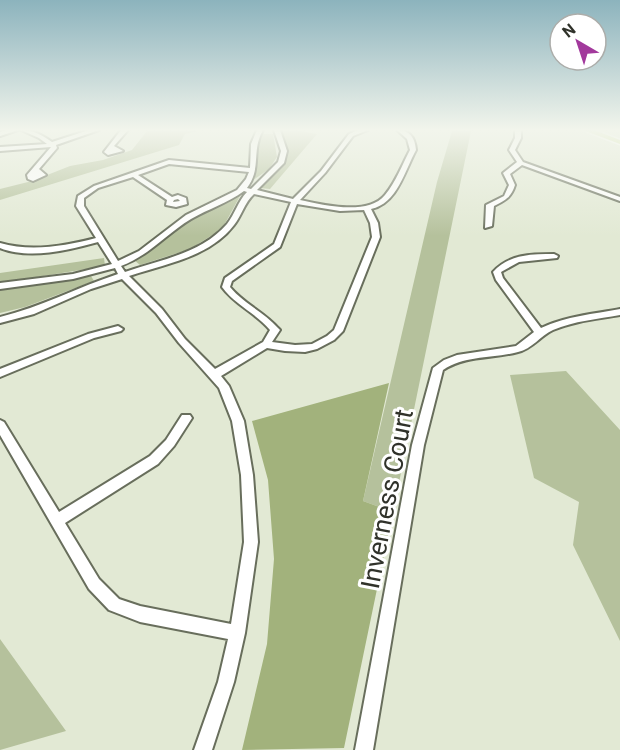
<svg xmlns="http://www.w3.org/2000/svg" width="620" height="750" font-family="Roboto,sans-serif">
	<rect width="100%" height="100%" fill="#e2e9d4"/>
	<path fill="#b5c19c" d="M147,131H198L185,134L179,145L0,200V189L32,181L70,166L103,160L132,150Z
		M280,131H300L317,134L270,189L260,188L284,163L288,150Z
		M452,131H471L393,512L363,501L437,182Z
		M261,134H273L277,157L269,169L252,181Z
		M236,195L240,196L222,229L190,249L140,265L134,260L179,227Z
		M104,258L105,266L0,283V273Z
		M91,276L94,281L25,307L0,313V289Z
		M566,371L620,430V641L573,545L579,502L534,478L510,375Z
		M0,639L66,731L0,750Z"/>
	<path fill="#a2b27c" d="M389,383L363,501L393,512L344,748L242,750L267,644L274,559L268,480L252,421Z"/>
	<g fill="none" stroke-linecap="round" stroke-linejoin="round">
		<defs>
			<path id="minor" d="M7,130H18L0,136V132Z
				M21,130C34,130 42,135 52,142L89,130H99L56,145L57,148L39,169L46,175L33,181L28,179L27,175L51,147L0,151V147L47,144L39,138Z
				M121,130H128L114,146L123,151L108,155L104,152Z
				M257,130H263C251,151 262,168 247,188L251,189L278,162L281,151L274,130H280L287,151L284,163L257,190L293,199L321,171L349,134L358,130H368L353,136L325,173L300,200C323,205 368,216 385,195C396,182 402,165 410,150L407,139L397,130C410,130 415,138 416,150C405,170 397,204 371,209L378,223L380,237L343,331L334,340L317,349L305,352L285,351L267,348L221,376L229,386L244,421L253,475L258,542L245,633L234,682L212,750H194L218,682L228,639L140,622L109,610L89,589L0,435V420L4,422L59,512L150,456L166,440L182,415H190L192,418L174,446L158,464L65,523L99,579L119,599L140,606L231,624L244,542L241,475L232,421L219,388L179,343L156,313L122,279L91,289L34,314L0,323V317C41,307 78,287 118,274L115,268L73,279L0,289V283L73,274L112,264L98,242C69,250 30,260 0,248V243C31,252 65,246 96,238L76,206L78,196L94,186L169,160L250,168L251,144ZM169,164L249,172L246,179L237,190L186,215L139,251L118,261L84,206V198L98,188L133,177L167,200L166,205L176,207L187,204L186,198L178,195L172,197L138,175ZM244,191L247,192C238,201 235,214 227,224C202,253 160,260 125,272L121,266C150,255 166,234 191,219C208,209 228,203 244,191ZM254,194L291,202L274,244L225,278L222,287C235,305 256,313 270,330L263,342L215,369L185,339L162,309L129,276C165,264 210,257 234,225C242,215 244,203 254,194ZM178,199L180,201L173,202L174,200ZM297,204L340,211L364,210L370,223L372,237L334,330L327,336L312,344L295,345L272,342L280,330L278,328C264,312 244,304 230,287L232,281L280,247Z
				M515,130H521V138L515,150L523,162L620,197V201L522,165L510,174L515,185C511,198 505,200 494,206L492,226L485,228L486,205L504,196L509,185L503,173L517,162L509,150L515,138Z
				M554,254L558,256L557,258L519,262L501,272L503,278L541,328C566,316 594,314 620,309V315C598,319 574,321 553,330C540,336 532,349 518,352C492,359 466,355 443,370L424,445L373,750H355L412,445L433,368L444,360L457,355L516,346L534,332L496,280L493,272C509,254 532,254 554,254Z
				M118,326L123,329L121,331L94,338L0,377V369L88,334Z"/>
			<path id="major" d="M583,130H594L620,140V144Z"/>
		</defs>
		<use href="#minor" stroke="#686e5c" stroke-width="4"/>
		<use href="#major" stroke="#fff" stroke-width="3"/>
		<use href="#minor" fill="#fff" fill-rule="evenodd"/>
		<use href="#major" fill="#cbdf8b" fill-rule="evenodd"/>
	</g>
	<linearGradient id="sky" x2="0" y2="1"><stop stop-color="#8cb3bd"/><stop offset="0.55" stop-color="#f2f5ec"/><stop offset="1" stop-color="#f2f5ec" stop-opacity="0"/></linearGradient>
	<rect width="620" height="236" fill="url(#sky)"/>
	<g text-anchor="middle" dominant-baseline="central" stroke-width="6" stroke-linejoin="round" paint-order="stroke">
		<g font-size="26" fill="#30322a" stroke="#fff">
			<text transform="translate(387 499) rotate(-79)">Inverness Court</text>
		</g>
	</g>
	<g transform="translate(578 42) rotate(321)"><circle r="28" fill="#ffffff" stroke="#acadaa" stroke-width="1.5"/>
	<path d="M0-4.5L10 22L0 15L-10 22Z" fill="#a2399c"/>
	<text y="-9" font-size="16" font-weight="bold" text-anchor="middle" fill="#30322a">N</text>
	</g>
</svg>
